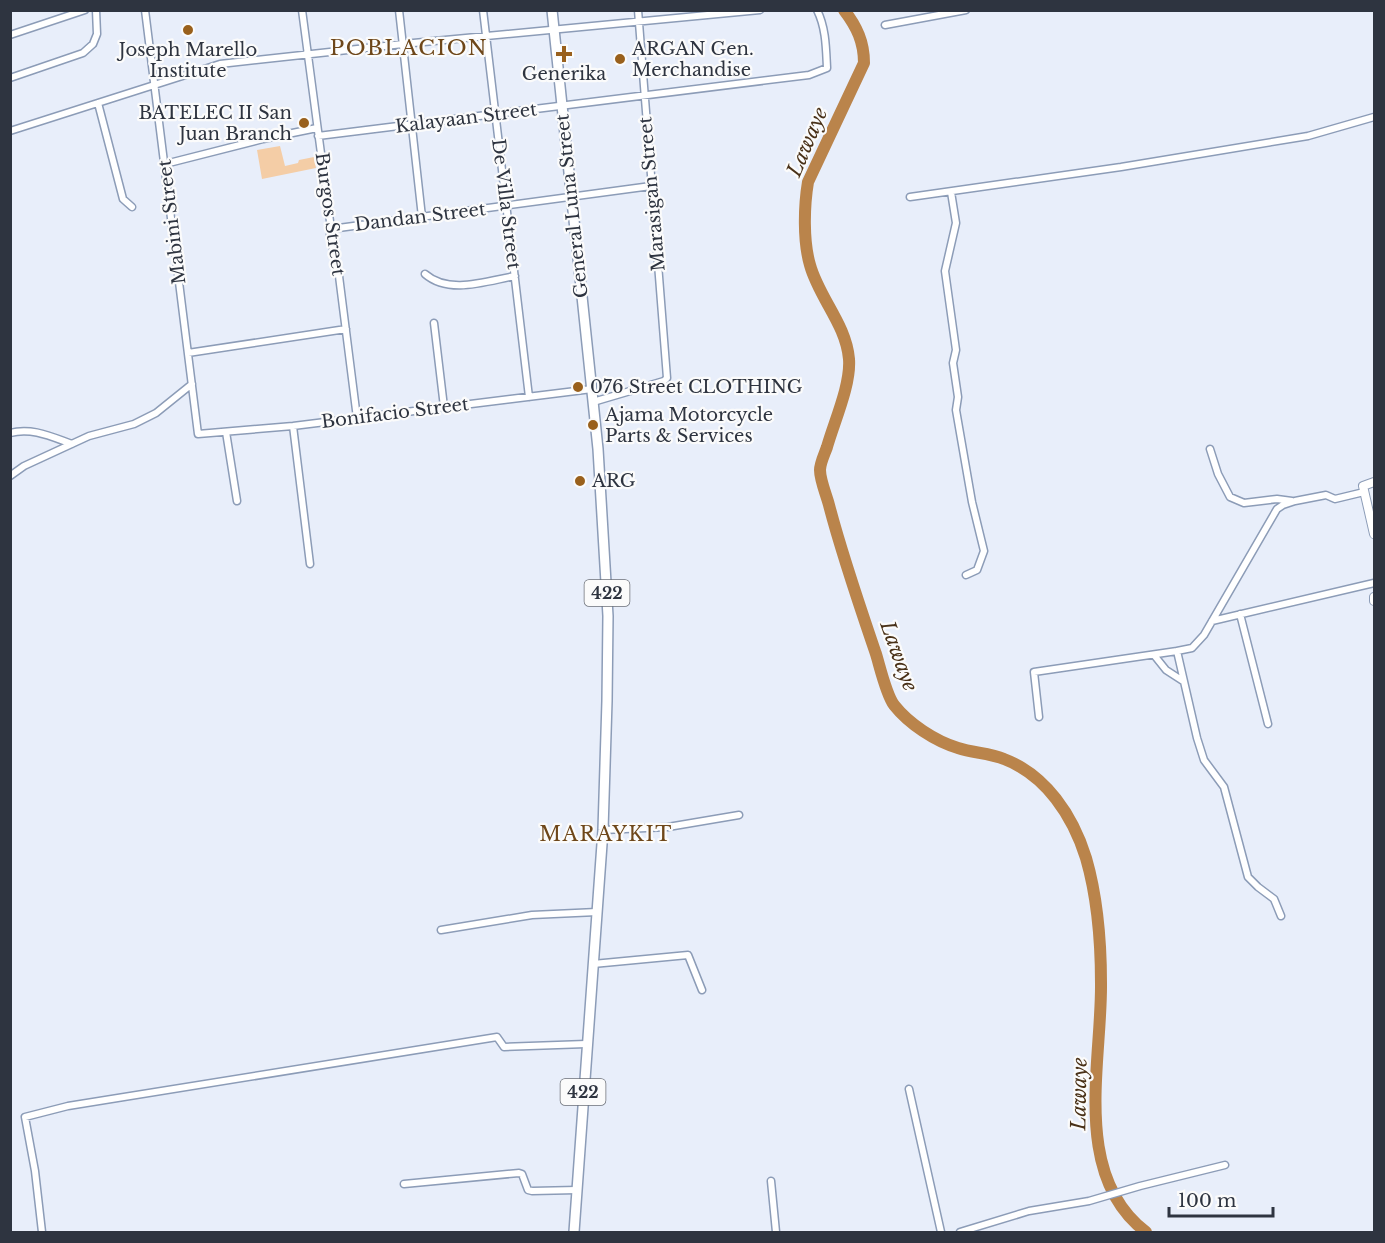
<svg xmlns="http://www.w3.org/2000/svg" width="1385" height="1243" font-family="'Libre Baskerville',serif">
	<rect width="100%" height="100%" fill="#e8eefa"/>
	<path fill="#f4cda6" d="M280,146L285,166L298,163L299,160L314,157L316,168L262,179L257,150Z"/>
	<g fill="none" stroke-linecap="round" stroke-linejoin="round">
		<path stroke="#ba844b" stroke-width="12" d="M844,10C857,27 864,42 864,63L808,182C804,206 803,241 810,265C819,298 846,324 849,359C851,385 834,422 827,447C825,453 820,463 820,470C820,480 826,494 829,505C842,555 859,604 876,654C880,667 886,694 894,705C909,724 935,741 958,748C973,753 990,753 1004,759C1046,775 1073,816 1086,858C1097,896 1101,943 1101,983C1102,1063 1071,1175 1146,1232"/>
		<defs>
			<path id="minor" d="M145,10L198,434L293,426L592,389
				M302,10L331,229L330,235L339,276L357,418
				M399,10L422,217
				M483,10L529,397
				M885,25L966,10
				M10,35L85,10
				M10,78L83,53L93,44L97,34L96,10
				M98,103L123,199L132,207
				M10,131L220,64L403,44L760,10
				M318,136L809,75L827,68C826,48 826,28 817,10
				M165,164L263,139L317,128
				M951,192L956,223L945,271L956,350L953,363L958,397L956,410L972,502L984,551L977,570L966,575
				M910,197L1121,167L1308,136L1374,117
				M331,229L651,186
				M425,274C449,295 487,281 515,276
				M434,323L444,407
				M188,353L346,329
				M593,402L664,381L667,378L638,10
				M293,426L310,564
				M226,432L237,501
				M10,433C32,427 52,437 72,444
				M1210,449L1218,474L1230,497L1244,503L1277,499L1292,501
				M10,476L24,466L89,436L134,424L156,413L192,384
				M1240,614L1268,724
				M1212,621L1374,583
				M1177,651L1197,738L1204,760L1224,787L1248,877L1258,887L1274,899L1281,916
				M1154,655L1166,670L1183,681
				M1039,717L1034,672L1177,651L1192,648L1204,635L1277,509L1283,505L1295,501L1326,495L1335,499L1364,492
				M603,830L668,827L739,815
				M441,930L532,915L597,912
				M593,964L688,955L702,990
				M909,1089L941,1232
				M771,1181L776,1232
				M404,1184L519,1173L522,1174L528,1190L532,1191L577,1190
				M42,1232L35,1171L25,1117L68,1106L497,1037L504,1047L586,1044
				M960,1232L1029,1211L1089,1201L1140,1186L1225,1165"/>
			<path id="tertiary" d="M1374,482L1363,486L1374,534
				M1374,597V601"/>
			<path id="primary" d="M552,10L598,449L608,616L607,701L603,830L574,1232"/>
		</defs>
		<use href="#minor" stroke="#8c9cb7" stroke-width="9"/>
		<use href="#tertiary" stroke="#8c9cb7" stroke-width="10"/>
		<use href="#primary" stroke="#8c9cb7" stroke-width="12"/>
		<use href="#minor" stroke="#fff" stroke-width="6"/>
		<use href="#tertiary" stroke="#fff" stroke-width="8"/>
		<use href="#primary" stroke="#fff" stroke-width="9"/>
	</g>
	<g fill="#99601c" stroke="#fbfbfb" stroke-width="2">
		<circle cx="188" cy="30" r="6"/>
		<path d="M561 45h6v6h6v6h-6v6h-6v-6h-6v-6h6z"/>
		<circle cx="620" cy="59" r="6"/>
		<circle cx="304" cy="123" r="6"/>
		<circle cx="578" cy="387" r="6"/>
		<circle cx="593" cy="425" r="6"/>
		<circle cx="580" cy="481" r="6"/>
	</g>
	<g text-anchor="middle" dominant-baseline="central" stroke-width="4.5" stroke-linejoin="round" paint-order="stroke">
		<g fill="#fbfbfb" stroke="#6c7078" stroke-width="1.5">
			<rect x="584.5" y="580" width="45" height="26" rx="4.5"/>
			<rect x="560.5" y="1079" width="45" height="26" rx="4.5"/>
		</g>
		<g font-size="16" font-weight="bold" fill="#2e3440">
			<text x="607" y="593">422</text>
			<text x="583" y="1092">422</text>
		</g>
		<g font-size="18" fill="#2e3440" stroke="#fbfbfb" text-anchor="start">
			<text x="632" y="49">ARGAN Gen.<tspan x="632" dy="21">Merchandise</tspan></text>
			<text x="188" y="50" text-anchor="middle">Joseph Marello<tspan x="188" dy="21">Institute</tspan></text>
			<text x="564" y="74" text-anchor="middle">Generika</text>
			<text x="292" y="113" text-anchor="end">BATELEC II San<tspan x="292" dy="21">Juan Branch</tspan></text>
			<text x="590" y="387">076 Street CLOTHING</text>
			<text x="605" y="415">Ajama Motorcycle<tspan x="605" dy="21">Parts &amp; Services</tspan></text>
			<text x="592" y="481">ARG</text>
		</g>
		<g font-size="18" fill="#2e3440" stroke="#fbfbfb">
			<text transform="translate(466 118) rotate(-7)">Kalayaan Street</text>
			<text transform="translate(652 194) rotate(-95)">Marasigan Street</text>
			<text transform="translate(506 204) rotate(83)">De Villa Street</text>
			<text transform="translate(572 206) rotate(-96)">General Luna Street</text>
			<text transform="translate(330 214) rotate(82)">Burgos Street</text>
			<text transform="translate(420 217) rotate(-7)">Dandan Street</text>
			<text transform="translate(172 222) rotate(-97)">Mabini Street</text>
			<text transform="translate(395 413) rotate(-7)">Bonifacio Street</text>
		</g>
		<g font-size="20" font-style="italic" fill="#493118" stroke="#fbfbfb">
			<text transform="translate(807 142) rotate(-67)">Lawaye</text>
			<text transform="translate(899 656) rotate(70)">Lawaye</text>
			<text transform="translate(1079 1094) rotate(-89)">Lawaye</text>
		</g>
		<g font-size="20" letter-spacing="1.5" fill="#6e471a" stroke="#fbfbfb">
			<text x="606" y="834">MARAYKIT</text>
		</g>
		<g font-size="21" letter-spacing="1.5" fill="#6e471a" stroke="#fbfbfb">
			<text x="409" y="48">POBLACION</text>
		</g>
	</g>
	<rect width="1385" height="1243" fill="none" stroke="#2e3440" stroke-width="24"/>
	<path d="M1169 1207v9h104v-9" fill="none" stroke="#2e3440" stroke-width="3"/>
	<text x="1178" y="1207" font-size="18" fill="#2e3440" stroke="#fbfbfb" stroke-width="4.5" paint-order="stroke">100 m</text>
</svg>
